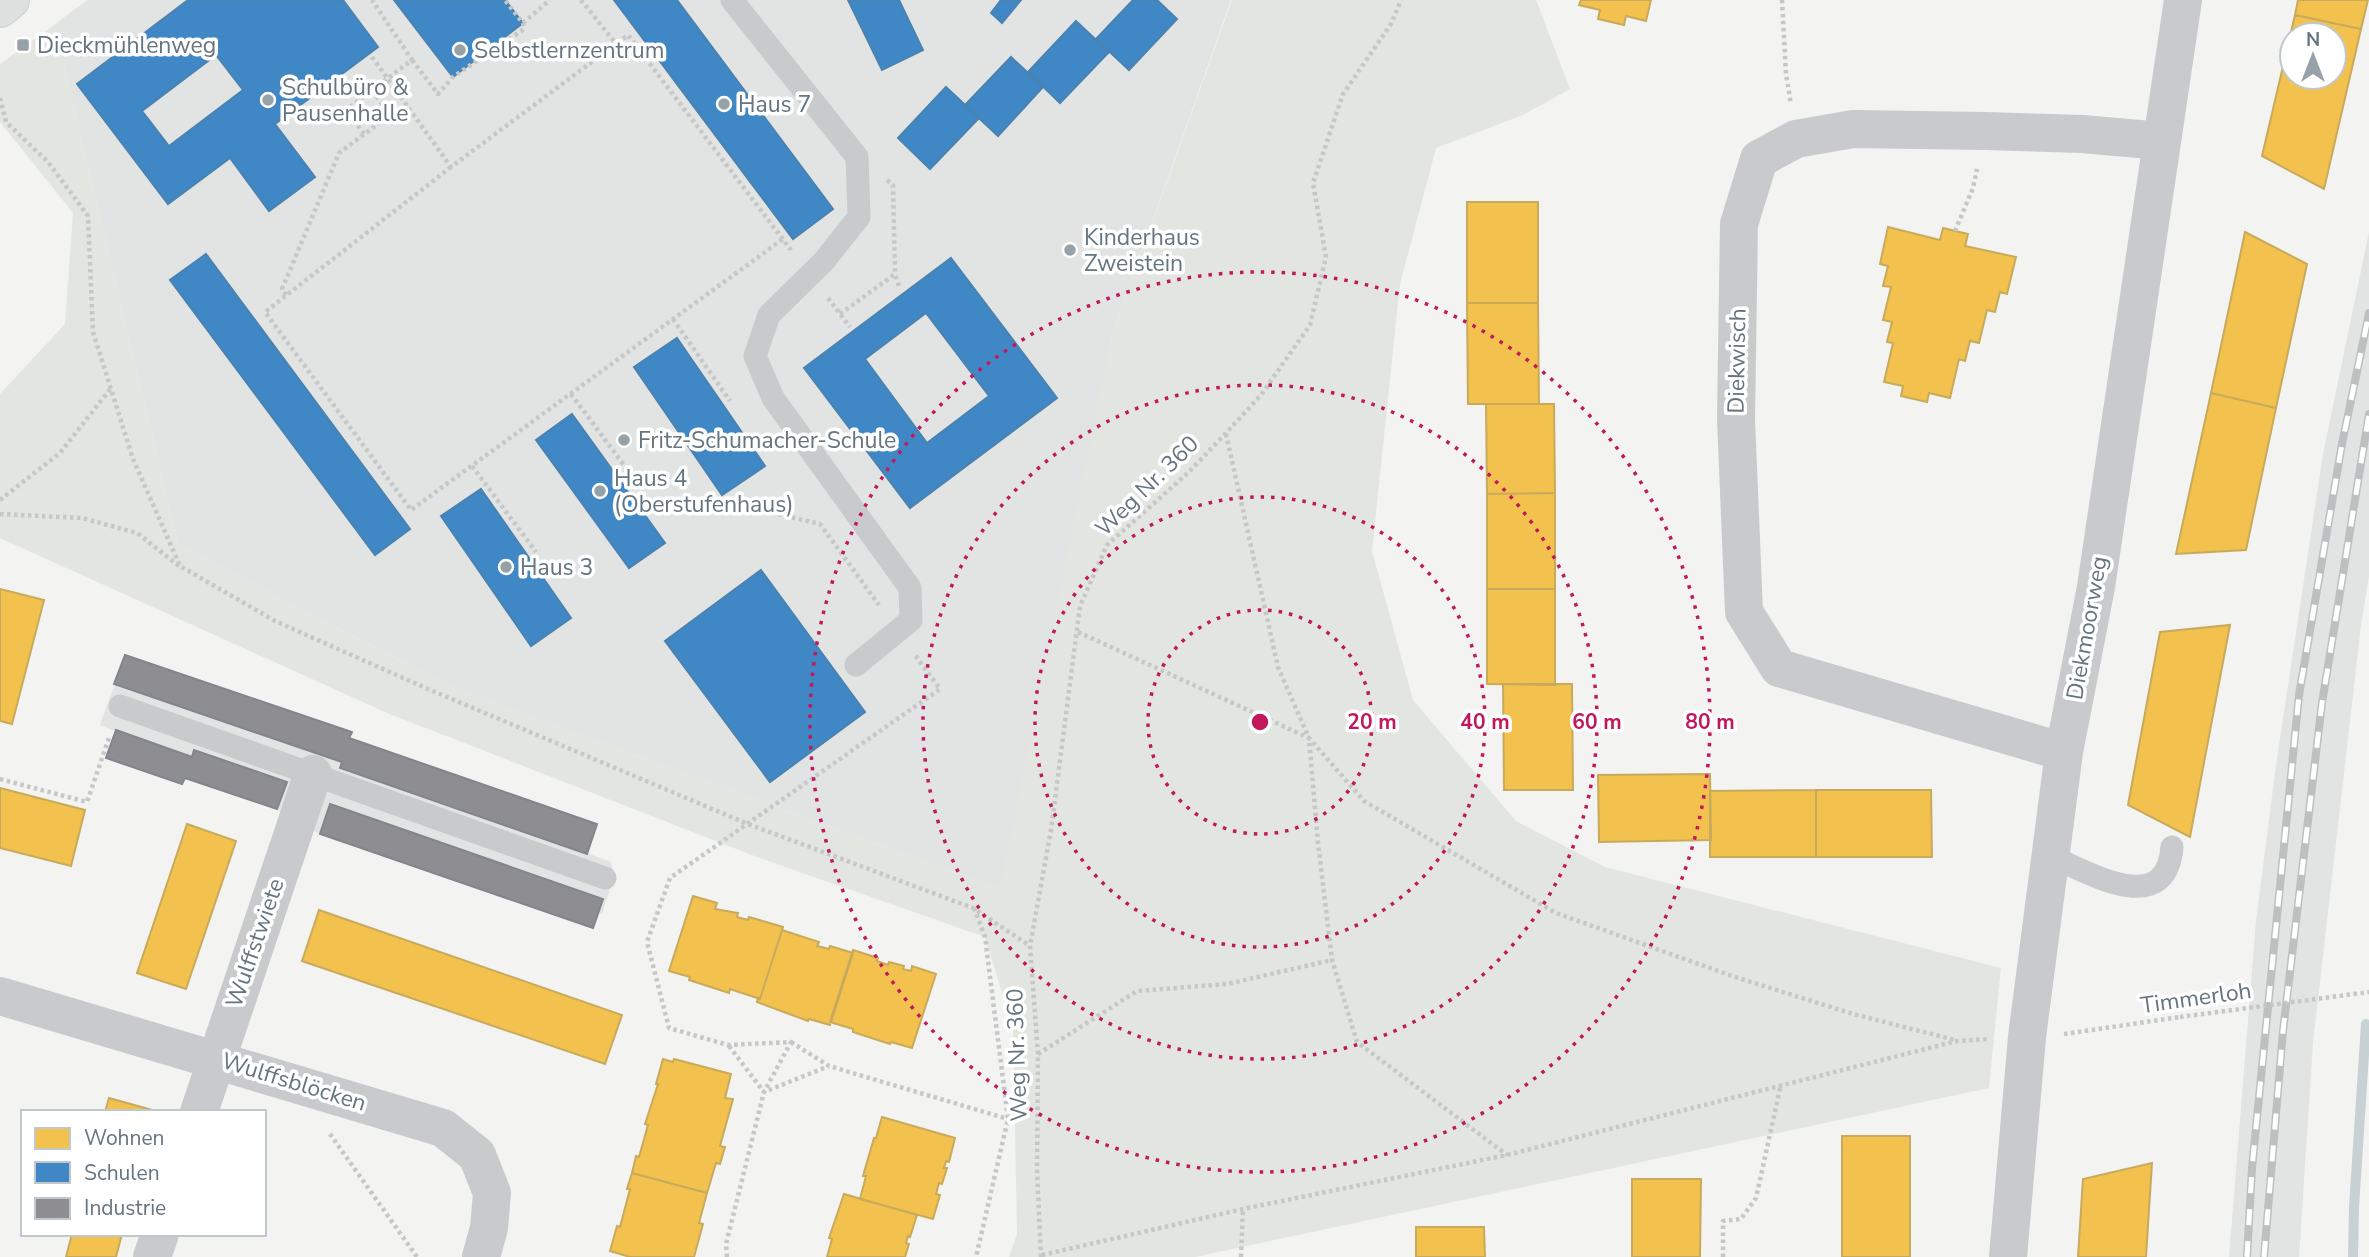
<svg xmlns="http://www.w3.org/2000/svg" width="2369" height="1257" font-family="'Nunito Sans',sans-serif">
	<rect width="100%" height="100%" fill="#f3f3f2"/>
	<path fill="#e2e3e3" d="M87,0H1231L1112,335L1056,673L1000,889L455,689L178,545L54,25Z
		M2369,232V576L2361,625L2313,1043L2299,1257H2229L2256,921L2276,765L2323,454Z
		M125,655L352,732L350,739L597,824L587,853L611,862L614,877L602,914L598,913L593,928L320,834L277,809L185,778L182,784L106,758L115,731L100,725Z"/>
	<path fill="#e3e6e0" d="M1232,0H1536L1570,89L1523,115L1436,148L1400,284L1372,551L1413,700L1516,821L1605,867L2001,968L1989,1088L1195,1257H1009L1017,1234L1013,1028L985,937L757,857L387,713L0,538V394L65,324L73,213L0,122V64L54,25L178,545L455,689L1000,889L1112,335Z"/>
	<path fill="#f2c14e" stroke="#c8aa5d" stroke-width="2" fill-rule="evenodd" d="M1581,0H1651L1646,21L1626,16L1624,25L1598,19L1600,10L1579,5Z
		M2298,0H2368L2361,29L2295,15Z
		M2295,15L2361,29L2324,189L2262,156ZM2292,35H2334V77H2292Z
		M1467,202H1538V303H1467Z
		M1888,227L1940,240L1943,228L1968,234L1965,246L2016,257L2007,294L2000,292L1995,312L1987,310L1979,343L1970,341L1965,361L1959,359L1950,398L1929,393L1927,402L1901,396L1903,386L1884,382L1893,343L1887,342L1892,322L1883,320L1891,287L1883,286L1888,266L1880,264Z
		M2245,232L2307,264L2276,408L2211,393Z
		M1467,303H1538L1539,404H1468Z
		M2211,393L2276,408L2246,550L2176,554Z
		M1486,404H1554L1555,493L1487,494Z
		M1555,493V589H1487V494Z
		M0,589L44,600L12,724L0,721Z
		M1487,589H1555V685L1487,684Z
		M2230,625L2190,837L2128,805L2160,632Z
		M1503,684H1572L1573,790H1504Z
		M1710,774L1711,840L1599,842L1598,775Z
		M0,788L85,810L71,866L0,848Z
		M1816,790H1931L1932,857H1816Z
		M1816,790V857H1710V791Z
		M187,824L236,841L186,989L137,973Z
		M693,896L717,903L715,909L738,913L737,917L748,920L749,917L783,927L760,999L730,989L729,993L689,980L690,977L669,971Z
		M319,910L622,1015L605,1064L302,961Z
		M782,930L819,942L817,946L829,949L830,946L853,953L830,1025L809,1019L808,1021L757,1002L758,998L760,999Z
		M853,950L878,958L877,961L888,965L889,962L904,966L903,969L911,971L912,966L936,974L912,1048L891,1042L890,1044L853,1032V1029L830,1022Z
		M663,1059L673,1062L674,1059L731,1074L725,1098L733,1099L720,1146L725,1147L720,1164L716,1163L707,1193L632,1173L636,1156L639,1157L648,1125L645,1124L658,1084H656Z
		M109,1098L156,1111L155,1112H105Z
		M882,1117L955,1138L949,1162L946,1161L944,1168H947L942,1184L939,1183L936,1194L940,1195L933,1219L860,1199L866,1176H863L874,1138H876Z
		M1842,1136H1910V1257H1842Z
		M2152,1163L2146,1257H2078L2083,1179Z
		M632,1173L707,1193L699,1223L703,1224L694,1257H630L610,1251L617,1226L620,1227L630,1189H627Z
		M1632,1179H1701L1700,1257H1632Z
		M844,1194L917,1215L910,1237L908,1236L906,1243L909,1244L905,1257H827L832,1239L829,1238Z
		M1416,1227H1484L1485,1257H1416Z
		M72,1234H122L116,1257H66Z"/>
	<path fill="#3f88c5" stroke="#4a82b0" stroke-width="2" fill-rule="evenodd" d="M188,0H343L378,47L275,124L315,177L269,211L230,158L168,204L77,84ZM216,55L243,90L169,146L142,111Z
		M394,0H505L523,23L453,77Z
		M614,0H677L833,209L793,239Z
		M848,0H899L923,50L882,70Z
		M1001,0H1021L1002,23L991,13Z
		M1133,0H1157L1177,19L1129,70L1096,39Z
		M1076,21L1109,52L1060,103L1028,72Z
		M1011,57L1043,87L998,136L965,105Z
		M946,87L979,118L930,169L898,138Z
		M206,254L410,529L375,555L170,280Z
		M951,258L1057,398L910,508L804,368ZM926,313L989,396L927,443L865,359Z
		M677,338L765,466L722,495L634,367Z
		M572,414L665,543L629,568L536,440Z
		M481,489L571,618L531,646L441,516Z
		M761,570L865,712L770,782L665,641Z"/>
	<path fill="#8d8d92" stroke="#81868d" stroke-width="2" d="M125,655L352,732L349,738L597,824L587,854L340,768L342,762L114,684Z
		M116,730L192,757L194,750L287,782L277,809L185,778L182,784L106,758Z
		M330,804L603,899L593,928L320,834Z"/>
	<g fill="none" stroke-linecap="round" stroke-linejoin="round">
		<path stroke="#c8d1d3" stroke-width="10" d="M2353,1257L2354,1207L2366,1024"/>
		<defs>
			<path id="secondary" d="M0,8L10,0"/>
		</defs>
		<use href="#secondary" stroke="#cfcfd0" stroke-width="40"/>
		<path stroke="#c6c7c8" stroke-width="4.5" stroke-dasharray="3.5 3.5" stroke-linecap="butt" d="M581,0L616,44
			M1782,0L1786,74L1791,104
			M523,23L550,0
			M372,57L451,167L628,35L791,250
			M412,60L438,94L453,77L524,29L523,23L505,0
			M0,98L6,122L48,162L88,216L93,332L133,459L180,566L275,621L428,689L748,824L973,908L1030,946
			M364,134L346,110L412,60L372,0
			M451,167L265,312L411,510L783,239
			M887,180L893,185L895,274
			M1955,231L1973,188L1977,169
			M286,295L282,289L339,153L390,115L373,91
			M828,298L850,327
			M840,314L895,274L900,289
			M673,319L730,401
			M571,394L635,480
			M1226,434L1278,667L1309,738L1364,801L1556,913L1732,976L1853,1014L1955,1040
			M472,466L536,552
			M0,500L60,453L111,388
			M751,508L820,524L879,605
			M0,514L82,518L137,533L179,566
			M1078,632L1309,738L1318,843L1332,960L1357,1042L1507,1155
			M0,779L87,802L110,735
			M974,908L985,937L1008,1119L976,1257
			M2064,1034L2180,1017
			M791,1042L829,1066L1008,1119
			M729,1046L764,1092L829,1066
			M1038,1054L1137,991L1227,984L1332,960
			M330,1134L417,1257
			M1042,1255L1243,1209L1507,1155L1957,1041L1989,1039
			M727,1257L726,1244L764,1092L791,1042L728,1045L669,1028L647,942L670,878L940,689L915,655
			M1041,1257L1037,1171L1038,1054L1030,946L1051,830L1080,606L1107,545L1188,473L1226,433L1261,395L1310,325L1326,257L1313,183L1343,94L1391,24L1401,0
			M1241,1257L1243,1209
			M1723,1257V1221L1741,1219L1756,1198L1781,1084"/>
		<path stroke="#c8cacb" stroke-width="23" d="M732,0L857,157L859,217L824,261L769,315L755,356L773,398L910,588L911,620L856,665
			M120,706L605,878
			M2050,856C2088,872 2166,920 2172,847"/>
		<path stroke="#c8cacb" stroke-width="38" d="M2064,752L1779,668L1744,612L1736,419L1739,224L1759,159L1796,139L1853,129L1985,131L2082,134L2162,141
			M0,996L443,1128L477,1155L492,1193L489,1228L481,1257
			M199,1112L313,774
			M152,1257L160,1234
			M2008,1257L2027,1037L2064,752L2096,587L2183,0"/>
		<use href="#secondary" stroke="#dedfdf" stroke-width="38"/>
		<defs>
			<path id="rail" d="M2247,1257L2252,1168L2299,695L2342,444L2369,313
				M2264,1257L2283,1031L2322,703L2369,414"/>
		</defs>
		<use href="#rail" stroke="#bebfc0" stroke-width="8"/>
		<use href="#rail" stroke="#fff" stroke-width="5" stroke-dasharray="16" stroke-linecap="butt"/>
		<path stroke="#c6c7c8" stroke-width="4.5" stroke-dasharray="3.5 3.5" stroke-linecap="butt" d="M2180,1017L2369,992"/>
	</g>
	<g fill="none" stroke="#c2185b" stroke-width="3.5" stroke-dasharray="3.5 7">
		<circle cx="1260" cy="722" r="112"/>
		<circle cx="1260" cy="722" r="225"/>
		<circle cx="1260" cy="722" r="337"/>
		<circle cx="1260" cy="722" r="450"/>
	</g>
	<g fill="#97a1a8" stroke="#fff" stroke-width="2.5">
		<rect x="16" y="38" width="14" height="14" rx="3.5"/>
		<circle cx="460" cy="50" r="7"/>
		<circle cx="268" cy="100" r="7"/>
		<circle cx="724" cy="104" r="7"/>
		<circle cx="1070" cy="250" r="7"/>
		<circle cx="624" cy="440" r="7"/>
		<circle cx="600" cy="491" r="7"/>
		<circle cx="506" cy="567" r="7"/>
	</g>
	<g text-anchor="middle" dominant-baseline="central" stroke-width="7" stroke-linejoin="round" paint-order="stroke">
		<g font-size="23" fill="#657580" stroke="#fff" text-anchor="start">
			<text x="37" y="45">Dieckmühlenweg</text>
			<text x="474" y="50">Selbstlernzentrum</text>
			<text x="282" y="87">Schulbüro &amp;<tspan x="282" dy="26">Pausenhalle</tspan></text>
			<text x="738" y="104">Haus 7</text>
			<text x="1084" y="237">Kinderhaus<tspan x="1084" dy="26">Zweistein</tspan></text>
			<text x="638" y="440">Fritz-Schumacher-Schule</text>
			<text x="614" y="478">Haus 4<tspan x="614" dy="26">(Oberstufenhaus)</tspan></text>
			<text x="520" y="567">Haus 3</text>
		</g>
		<g font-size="23" fill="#657580" stroke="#fff">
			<text transform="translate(1737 361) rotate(-89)">Diekwisch</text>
			<text transform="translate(1147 486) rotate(-44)">Weg Nr. 360</text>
			<text transform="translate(2087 628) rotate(-80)">Diekmoorweg</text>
			<text transform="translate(255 943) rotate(-71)">Wulffstwiete</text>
			<text transform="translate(2196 998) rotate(-8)">Timmerloh</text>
			<text transform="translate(1017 1055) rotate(-92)">Weg Nr. 360</text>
			<text transform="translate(294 1082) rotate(17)">Wulffsblöcken</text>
		</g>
	</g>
	<circle cx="1260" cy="722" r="10" fill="#c2185b" stroke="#fff" stroke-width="3.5"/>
	<g font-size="21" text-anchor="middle" font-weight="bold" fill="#c2185b" stroke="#fff" stroke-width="7" stroke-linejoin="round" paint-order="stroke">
		<text x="1372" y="729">20 m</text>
		<text x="1485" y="729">40 m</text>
		<text x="1597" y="729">60 m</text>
		<text x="1710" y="729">80 m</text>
	</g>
	<rect x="21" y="1110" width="245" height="126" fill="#ffffff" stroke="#c1c8cc" stroke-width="2"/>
	<rect x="35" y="1128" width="35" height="21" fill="#f2c14e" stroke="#c1c8cc" stroke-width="2"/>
	<text x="84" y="1145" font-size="21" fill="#657580">Wohnen</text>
	<rect x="35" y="1162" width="35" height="21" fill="#3f88c5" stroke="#c1c8cc" stroke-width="2"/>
	<text x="84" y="1180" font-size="21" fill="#657580">Schulen</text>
	<rect x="35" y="1198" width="35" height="21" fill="#8d8d92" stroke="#c1c8cc" stroke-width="2"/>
	<text x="84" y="1215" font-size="21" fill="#657580">Industrie</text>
	<g transform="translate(2313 56)"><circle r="33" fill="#ffffff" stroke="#c1c8cc" stroke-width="2"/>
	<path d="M0-5L12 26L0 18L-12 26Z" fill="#97a1a8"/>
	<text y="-10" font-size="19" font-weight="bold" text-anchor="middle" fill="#657580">N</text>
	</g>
</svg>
